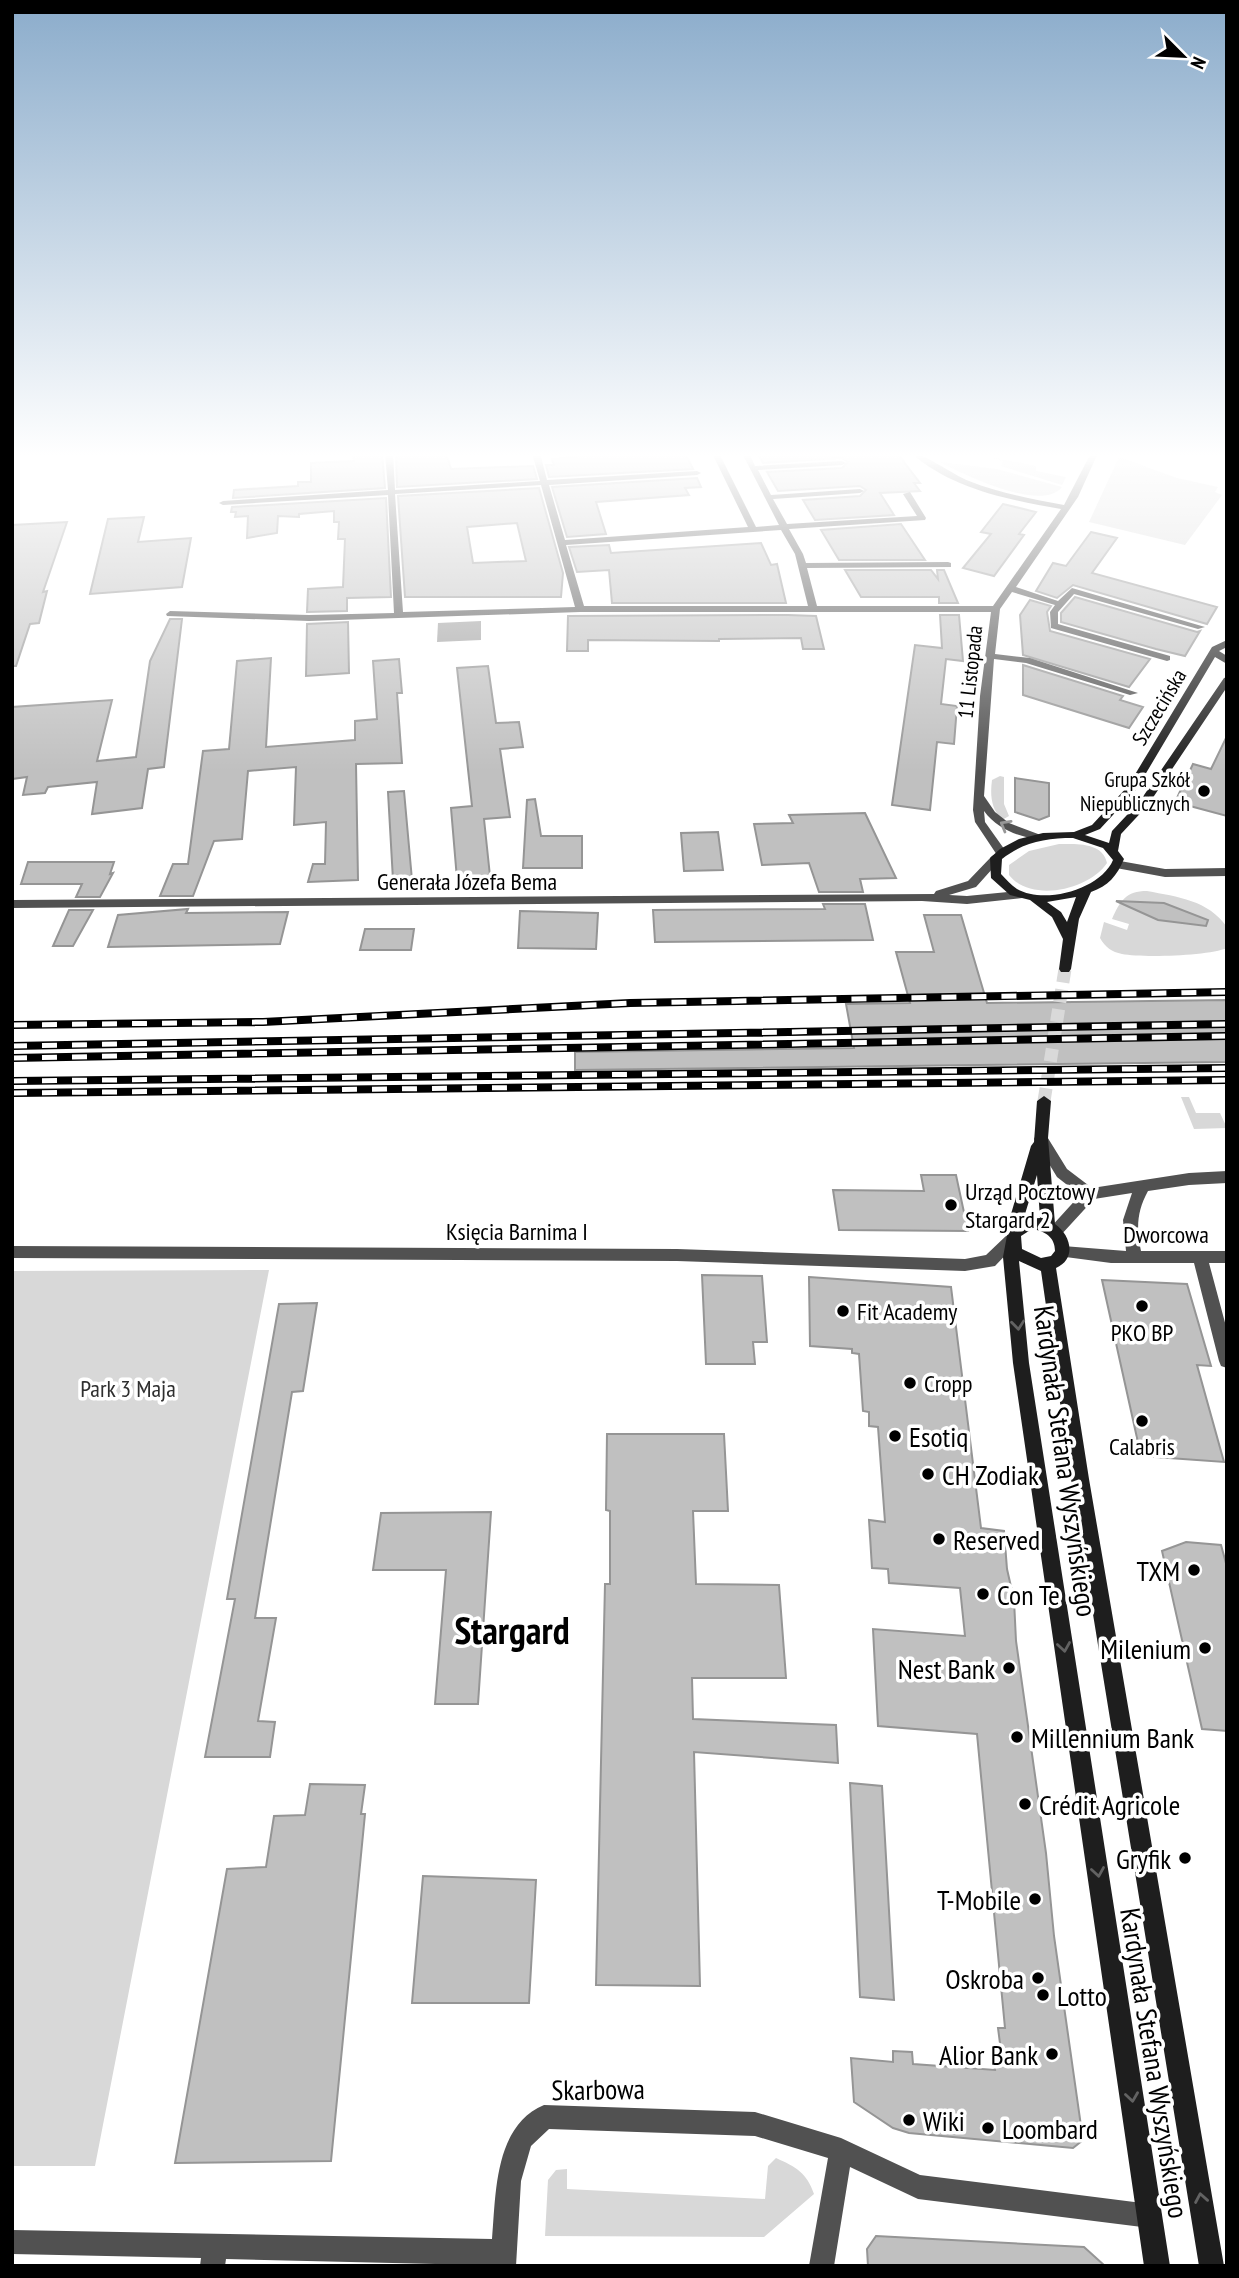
<svg xmlns="http://www.w3.org/2000/svg" width="1239" height="2278" font-family="'PT Sans Narrow',sans-serif">
	<rect width="100%" height="100%" fill="#fff"/>
	<path fill="#d8d8d8" d="M991,457L1036,466V471L1066,477L1062,485L1001,466L1003,461Z
		M1119,457L1177,478L1218,487L1215,492L1222,495L1185,545L1089,522Z
		M940,462L997,469L1062,487C1042,513 962,474 940,462Z
		M1000,776L1004,777V804L1009,816L1002,820C991,809 990,795 992,780Z
		M1059,844C1076,844 1103,842 1107,863C1089,890 1031,903 1009,875V865L1029,851Z
		M1147,891C1178,897 1208,900 1227,927V948C1209,956 1142,958 1122,954C1112,952 1105,947 1100,938L1104,922L1127,930L1129,924L1112,919C1120,901 1126,891 1147,891Z
		M1181,1097H1189L1196,1113H1220L1227,1128L1194,1129Z
		M269,1270L95,2166H12V1271Z
		M776,2158C796,2167 807,2173 814,2194L764,2237L545,2236L548,2180L556,2170L567,2169V2189L765,2199L768,2166Z"/>
	<path fill="#9f9f9f" d="M481,621V640L437,642L438,623Z"/>
	<path fill="#c0c0c0" stroke="#959595" stroke-width="2" fill-rule="evenodd" d="M353,453H382L385,488L233,498L234,490L298,486V482H311V463L354,461Z
		M396,453H446L451,469L533,466L537,479L397,487Z
		M610,453H685L693,469L549,477L546,465H554L552,459Z
		M757,453H897L920,483H914L920,491L880,493L894,515L815,520L803,500L860,496L866,490L860,486L778,491L767,472L842,468L848,462L842,458L763,463Z
		M697,478L701,487L685,488L689,495L596,502L606,534L567,537L552,487Z
		M539,488L563,573L561,597H405L398,496ZM517,523L526,561L473,563L467,527Z
		M386,498L391,597L347,598V611L307,612L308,589L343,587L345,539H338L339,522H334V511L299,514V517L278,516L277,533L247,538L248,516L235,517L236,512H231L232,507Z
		M1003,504L1036,512L1019,534L1024,535L994,576L963,568L991,534L981,532Z
		M144,517L138,542L191,538L182,587L90,594L108,519Z
		M67,522L43,592L47,591L39,623L30,624L16,666H12V525Z
		M901,524L925,560H839L821,530Z
		M1091,532L1117,538L1092,573L1217,607L1207,624L1073,585L1057,598L1036,591L1053,563L1066,566Z
		M761,543L771,565L777,564L786,603H612L609,570L577,572L569,547L609,545L611,553Z
		M845,570H931L938,579L937,570H944L958,603H939V597H861Z
		M1075,597L1197,632L1200,631L1185,656L1156,649L1061,622V613Z
		M1030,600L1051,606L1047,612L1050,631L1150,659L1129,687L1023,655L1020,615Z
		M788,615L816,616L824,649H803L801,638L719,639V641L588,640V651H567L568,616Z
		M940,615H959L963,661L946,659L941,704L957,706L954,744L937,742L930,810L892,805L915,645L942,648Z
		M170,619H182L164,767L148,769L142,808L92,814L97,782L48,787L45,793L23,795L27,777L12,779V707L112,700L97,761L136,757L150,661Z
		M348,622L349,673L306,676L307,624Z
		M271,658L266,747L355,740V721L377,719L373,661L399,659L402,693H397L402,763L356,764L358,880L308,882L313,864H325L326,822L294,825L296,767L248,771L242,839L214,841L193,896H160L173,864H188L203,751L229,749L237,661Z
		M1023,665L1123,696L1120,700L1143,707L1129,728L1023,695Z
		M488,666L496,723L519,722L523,747L500,749L510,817L484,819L490,876L457,879L451,808L472,806L457,668Z
		M1227,736V816L1175,802L1193,764L1211,769Z
		M1015,778L1049,783V816L1039,820L1015,812Z
		M404,791L412,880H393L388,792Z
		M535,799L541,836H582V868H523L527,800Z
		M865,813L896,878L860,879L863,892H819L809,863L762,865L754,824L793,823L789,815Z
		M718,832L723,870L684,871L681,833Z
		M28,862H114L110,874L113,873L100,897H76L82,884H21Z
		M1116,901L1164,903L1208,920L1206,926L1158,920Z
		M823,904H865L873,940L655,942L653,910L825,909Z
		M188,909L186,913L288,912L280,944L108,947L118,915Z
		M69,910H93L73,946H53Z
		M520,911L598,913L596,949L518,948Z
		M924,915H961L987,1003L1227,1000V1062L575,1070V1052L854,1048L846,1004L910,1003L896,952H934Z
		M365,929H414L411,950H360Z
		M921,1175H956L968,1231L839,1230L833,1190L924,1191Z
		M702,1275L762,1276L767,1342H753L755,1364H706Z
		M809,1277L951,1287L981,1528L1004,1531L1007,1569L1014,1600L1016,1641L1046,1853L1054,1936L1083,2140L1073,2148L909,2133L893,2128L854,2102L851,2058L893,2062V2051L912,2052L913,2064L995,2070L992,2050L1001,2051L998,2028H1005L977,1734L878,1726L873,1629L965,1636L960,1588L889,1583L888,1569L872,1568L869,1520L885,1522L878,1427L869,1426V1412L863,1411L859,1354L852,1353V1349L810,1346Z
		M1102,1280L1187,1284L1211,1366L1197,1365L1224,1462L1141,1456Z
		M317,1303L303,1391L292,1392L255,1618H276L258,1721L275,1722L270,1757H205L235,1599H227L279,1304Z
		M607,1434H724L728,1511H693L696,1584L779,1585L786,1678H692L693,1719L836,1725L838,1763L694,1752L700,1986L596,1985L605,1584H610V1511L606,1510Z
		M491,1512L478,1704H435L446,1570H373L381,1513Z
		M1186,1542L1221,1545L1227,1567V1731L1202,1729L1162,1551Z
		M850,1783L882,1786L894,2000L860,1997Z
		M310,1784L365,1785L361,1814H365L331,2161L175,2163L227,1869L266,1867L274,1816L305,1815Z
		M423,1876L536,1880L529,2003H412Z
		M876,2236L1084,2247L1105,2266H868L867,2249Z"/>
	<g fill="none" stroke-linecap="round" stroke-linejoin="round">
		<path stroke="#d9d9d9" stroke-width="13" stroke-dasharray="13 7" stroke-linecap="butt" d="M1044,1101L1065,969"/>
		<path fill="#515151" fill-rule="evenodd" d="M385,453H393L395,490L540,481L532,453H540L547,480L697,471L701,473L697,475L549,485L565,540L748,527L712,453H719L756,527L779,525L742,453H749L755,466L842,461L846,463L842,465L758,470L771,495L860,489L864,491L860,493L773,499L787,524L917,516L903,494L910,492L926,518L925,520L789,529L803,554L806,563L948,562L951,563V567L807,568L817,606H993L1061,509C1009,500 952,489 911,453C924,453 953,475 969,481C999,493 1032,499 1064,505L1091,453H1098L1078,497L1016,587L1058,601L1072,588L1205,627L1198,629L1074,594L1058,612V624L1170,656V660L1167,661L1051,628L1050,612L1055,605L1012,592L1000,609L995,654L1030,658L1138,693L1130,695L1026,663L994,659L984,796L995,812L1009,823L1046,837L1040,840C1018,836 998,830 984,811L985,822L1007,853L1001,856L997,855L975,822L973,810L980,696L991,612H580L309,621L167,616L166,614L170,611L309,615L394,613L388,495L223,505L219,503L223,501L388,490ZM541,485L575,607L403,612L395,494ZM781,530L795,554L808,606H584L566,545Z
			M1120,861L1165,869L1227,868V876L1165,877L1116,868L1114,865Z
			M1041,1134L1046,1135L1067,1169L1092,1188L1189,1173L1227,1171V1183L1189,1185L1148,1191C1137,1211 1136,1228 1141,1251H1227V1263H1209L1227,1330V1368L1221,1366L1219,1361L1194,1263H1111L1058,1256L1055,1252L1058,1248L1063,1246L1126,1251L1123,1220L1132,1193L1094,1199L1060,1236L1055,1238L1050,1236L1048,1232L1050,1228L1080,1195L1057,1177L1034,1139L1036,1135Z
			M1012,1233L1017,1235L1019,1239L1017,1243L995,1266L965,1271L677,1261L12,1258V1246L677,1249L965,1259L986,1255L1007,1235Z
			M544,2105L755,2112L841,2138L920,2175L1150,2204L1159,2207L1162,2216L1159,2225L1150,2228L918,2199L850,2167L834,2266H809L828,2158L755,2136L549,2129L531,2146L521,2181L516,2266L226,2259L225,2266H200L201,2258L12,2254V2230L492,2239C496,2194 494,2126 544,2105Z"/>
		<path fill="#515151" fill-rule="evenodd" d="M996,854L1002,858L976,887L949,895L967,896L1018,891L1024,895L1022,898L967,904L922,901L12,908V900L934,894L936,891L968,881L992,856Z"/>
		<path fill="#1e1e1e" fill-rule="evenodd" d="M1227,640V647L1219,651L1227,656V664L1215,657L1136,790L1100,829L1085,835L1109,843L1112,831L1140,801L1224,678L1227,677V687L1148,805L1121,834L1118,851L1124,859C1117,876 1108,886 1091,892L1079,919L1071,969L1069,972H1061L1059,969L1063,939L1052,917L1030,900L1010,895L991,878L990,858L1000,849L1019,839L1043,833L1074,832L1092,825L1128,786L1212,647ZM1073,838L1103,848L1113,860C1101,889 1045,905 1017,889C1011,885 1006,879 1001,874L1002,859C1023,842 1046,838 1073,838ZM1076,897L1067,922L1061,912L1047,902Z
			M1044,1096L1051,1101L1048,1138L1055,1224C1071,1235 1077,1259 1056,1268L1089,1479L1224,2266H1199L1071,1479L1041,1271L1019,1261L1029,1363L1170,2266H1144L1013,1363L1003,1257L1011,1214L1031,1146L1034,1142L1037,1101ZM1037,1175L1040,1218L1025,1219V1214ZM1032,1229C1045,1231 1055,1237 1055,1251L1051,1256L1041,1258L1022,1249L1021,1236Z"/>
		<defs>
			<path id="rail" d="M12,1025L263,1022L630,1003L1227,992
				M12,1046L1227,1024
				M12,1058L1227,1036
				M12,1081L1227,1068
				M12,1093L1227,1080"/>
		</defs>
		<use href="#rail" stroke="#000" stroke-width="8"/>
		<use href="#rail" stroke="#fff" stroke-width="5" stroke-dasharray="15" stroke-linecap="butt"/>
	</g>
	<defs><path id="oneway-chevron" d="M-2-3.5L2.5 0L-2 3.5" fill="none" stroke-width="1.6" stroke-linecap="round" stroke-linejoin="round" transform="scale(1.75)"/></defs>
	<use stroke="#979797" href="#oneway-chevron" transform="translate(1005 825) rotate(-150)"/>
	<g stroke="#626262">
		<use href="#oneway-chevron" transform="translate(1018 1325) rotate(84)"/>
		<use href="#oneway-chevron" transform="translate(1064 1647) rotate(81)"/>
		<use href="#oneway-chevron" transform="translate(1098 1872) rotate(81)"/>
		<use href="#oneway-chevron" transform="translate(1132 2097) rotate(82)"/>
		<use href="#oneway-chevron" transform="translate(1201 2198) rotate(-100)"/>
	</g>
	<linearGradient id="sky" x2="0" y2="1"><stop stop-color="#8baccb"/><stop offset="0.59" stop-color="#fff"/><stop offset="1" stop-color="#fff" stop-opacity="0"/></linearGradient>
	<rect width="1239" height="772" fill="url(#sky)"/>
	<g fill="#000" stroke="#fff" stroke-width="2.5">
		<circle cx="1204" cy="791" r="7"/>
		<circle cx="951" cy="1205" r="7"/>
		<circle cx="1142" cy="1306" r="7"/>
		<circle cx="843" cy="1311" r="7"/>
		<circle cx="910" cy="1383" r="7"/>
		<circle cx="1142" cy="1421" r="7"/>
		<circle cx="895" cy="1436" r="7"/>
		<circle cx="928" cy="1474" r="7"/>
		<circle cx="939" cy="1539" r="7"/>
		<circle cx="1194" cy="1570" r="7"/>
		<circle cx="983" cy="1594" r="7"/>
		<circle cx="1205" cy="1648" r="7"/>
		<circle cx="1009" cy="1668" r="7"/>
		<circle cx="1017" cy="1737" r="7"/>
		<circle cx="1025" cy="1804" r="7"/>
		<circle cx="1185" cy="1858" r="7"/>
		<circle cx="1035" cy="1899" r="7"/>
		<circle cx="1038" cy="1978" r="7"/>
		<circle cx="1043" cy="1995" r="7"/>
		<circle cx="1052" cy="2054" r="7"/>
		<circle cx="909" cy="2120" r="7"/>
		<circle cx="988" cy="2128" r="7"/>
	</g>
	<g text-anchor="middle" dominant-baseline="central" stroke-width="7" stroke-linejoin="round" paint-order="stroke">
		<g font-size="21" fill="#000" stroke="#fff">
			<text transform="translate(970 672) rotate(-84)">11 Listopada</text>
			<text transform="translate(1159 707) rotate(-59)">Szczecińska</text>
		</g>
		<g font-size="21" fill="#000" stroke="#fff" text-anchor="end">
			<text x="1190" y="779">Grupa Szkół<tspan x="1190" dy="24">Niepublicznych</tspan></text>
		</g>
		<g font-size="24" fill="#000" stroke="#fff">
			<text x="467" y="881">Generała Józefa Bema</text>
			<text x="517" y="1231">Księcia Barnima I</text>
			<text x="1166" y="1234">Dworcowa</text>
		</g>
		<g font-size="24" fill="#000" stroke="#fff" text-anchor="start">
			<text x="965" y="1191">Urząd Pocztowy<tspan x="965" dy="28">Stargard 2</tspan></text>
			<text x="857" y="1311">Fit Academy</text>
			<text x="1142" y="1332" text-anchor="middle">PKO BP</text>
			<text x="924" y="1383">Cropp</text>
			<text x="1142" y="1446" text-anchor="middle">Calabris</text>
		</g>
		<g font-size="24" fill="#2f2f2f" stroke="#fff">
			<text x="128" y="1388">Park 3 Maja</text>
		</g>
		<g font-size="28" fill="#000" stroke="#fff" text-anchor="start">
			<text x="909" y="1436">Esotiq</text>
			<text x="942" y="1474">CH Zodiak</text>
			<text x="953" y="1539">Reserved</text>
			<text x="1180" y="1570" text-anchor="end">TXM</text>
			<text x="997" y="1594">Con Te</text>
			<text x="1191" y="1648" text-anchor="end">Milenium</text>
			<text x="995" y="1668" text-anchor="end">Nest Bank</text>
			<text x="1031" y="1737">Millennium Bank</text>
			<text x="1039" y="1804">Crédit Agricole</text>
			<text x="1171" y="1858" text-anchor="end">Gryfik</text>
			<text x="1021" y="1899" text-anchor="end">T-Mobile</text>
			<text x="1024" y="1978" text-anchor="end">Oskroba</text>
			<text x="1057" y="1995">Lotto</text>
			<text x="1038" y="2054" text-anchor="end">Alior Bank</text>
			<text x="923" y="2120">Wiki</text>
			<text x="1002" y="2128">Loombard</text>
		</g>
		<g font-size="28" fill="#000" stroke="#fff">
			<text transform="translate(1066 1461) rotate(82)">Kardynała Stefana Wyszyńskiego</text>
			<text transform="translate(1155 2063) rotate(81)">Kardynała Stefana Wyszyńskiego</text>
			<text transform="translate(598 2089) rotate(-1)">Skarbowa</text>
		</g>
		<g font-size="38" font-weight="bold" fill="#000" stroke="#fff">
			<text x="512" y="1629">Stargard</text>
		</g>
	</g>
	<rect width="1239" height="2278" fill="none" stroke="#000000" stroke-width="28"/>
	<g transform="translate(1183 56) rotate(114)" stroke="#ffffff" stroke-width="5" paint-order="stroke">
	<path d="M0-5L12 26L0 18L-12 26Z" fill="#000000"/>
	<text y="-10" font-size="19" font-weight="bold" text-anchor="middle" fill="#000000">N</text>
	</g>
</svg>
